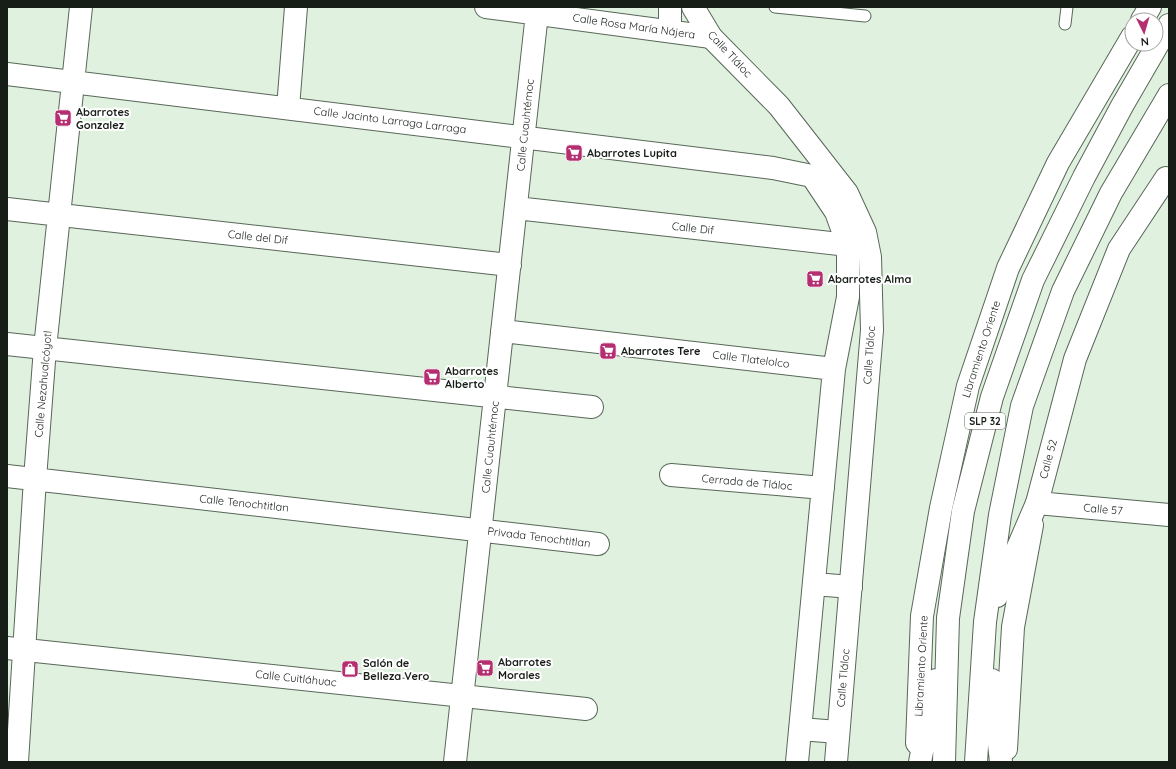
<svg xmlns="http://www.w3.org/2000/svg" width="1176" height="769" font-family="Quicksand,sans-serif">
	<rect width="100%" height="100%" fill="#e0f1df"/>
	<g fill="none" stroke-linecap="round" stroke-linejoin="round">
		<defs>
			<path id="service" d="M775,7L865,16
				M1065,24L1067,7"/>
			<path id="minor" d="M486,7L711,37
				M670,30V7
				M7,74L773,168L812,176L836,212L848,245V297L834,369L797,762
				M288,108L296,7
				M1166,178L1119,249L1075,359L1037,503L1169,515
				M516,208L848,245L858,238
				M7,209L510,265
				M502,331L834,369
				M7,344L592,407
				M671,475L823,488
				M7,476L598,544
				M814,584L851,587
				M7,648L586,709
				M800,729L838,732
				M17,762L35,479L45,348L81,7
				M455,762L537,13"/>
			<path id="tertiary" d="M693,7L711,37L779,106L847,193L865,232L870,257L872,330L836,762"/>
			<path id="secondary" d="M1142,20L1150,7
				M917,743L922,616L941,508L968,386L1008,268L1058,163L1132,37
				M1006,749L1013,627L1032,525"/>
			<path id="trunk" d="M997,596L1037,503
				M992,680L1001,762
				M920,762L936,680
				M944,762L948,618L963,511L992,397L1033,280L1084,177L1122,106L1169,25
				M976,762L985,622L1000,515L1022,406L1063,291L1111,193L1169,95"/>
		</defs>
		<use href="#service" stroke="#586758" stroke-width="13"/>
		<use href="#minor" stroke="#586758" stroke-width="24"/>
		<use href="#tertiary" stroke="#586758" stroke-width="24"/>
		<use href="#secondary" stroke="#586758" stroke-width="24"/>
		<use href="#trunk" stroke="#586758" stroke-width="24"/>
		<use href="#service" stroke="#fff" stroke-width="11"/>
		<use href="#minor" stroke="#fff" stroke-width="22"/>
		<use href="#tertiary" stroke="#fff" stroke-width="22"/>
		<use href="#secondary" stroke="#fff" stroke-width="22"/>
		<use href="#trunk" stroke="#fff" stroke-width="22"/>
	</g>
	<defs>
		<symbol id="supermarket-square" viewBox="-11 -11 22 22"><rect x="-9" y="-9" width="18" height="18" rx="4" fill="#b52e70" stroke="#fff"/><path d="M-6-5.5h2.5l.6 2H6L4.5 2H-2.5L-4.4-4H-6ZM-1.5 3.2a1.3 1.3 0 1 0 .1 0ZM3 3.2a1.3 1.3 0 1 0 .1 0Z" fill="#fff"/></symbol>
		<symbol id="shop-square" viewBox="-11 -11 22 22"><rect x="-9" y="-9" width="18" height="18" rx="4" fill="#b52e70" stroke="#fff"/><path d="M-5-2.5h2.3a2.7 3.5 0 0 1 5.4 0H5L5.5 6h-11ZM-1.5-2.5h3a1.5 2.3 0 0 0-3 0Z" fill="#fff"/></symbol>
	</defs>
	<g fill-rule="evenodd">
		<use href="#supermarket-square" x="53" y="108" width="20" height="20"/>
		<use href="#supermarket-square" x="564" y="143" width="20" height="20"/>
		<use href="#supermarket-square" x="805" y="269" width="20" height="20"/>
		<use href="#supermarket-square" x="598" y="341" width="20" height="20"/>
		<use href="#supermarket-square" x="422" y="367" width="20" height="20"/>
		<use href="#supermarket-square" x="475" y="658" width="20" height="20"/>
		<use href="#shop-square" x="340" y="659" width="20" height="20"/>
	</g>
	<g text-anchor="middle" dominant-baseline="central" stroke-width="4" stroke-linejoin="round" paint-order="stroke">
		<rect fill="#fff" stroke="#5d615d" stroke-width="1" x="965" y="413" width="40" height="16" rx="3"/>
		<g font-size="10" font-weight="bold" fill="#171d17">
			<text x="985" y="421">SLP 32</text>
		</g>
		<g font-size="11" fill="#171d17" stroke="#fff">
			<text transform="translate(634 26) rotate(8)">Calle Rosa María Nájera</text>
			<text transform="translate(730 54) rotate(47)">Calle Tláloc</text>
			<text transform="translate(390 120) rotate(7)">Calle Jacinto Larraga Larraga</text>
			<text transform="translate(525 125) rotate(-84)">Calle Cuauhtémoc</text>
			<text transform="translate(693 228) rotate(6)">Calle Dif</text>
			<text transform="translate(258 237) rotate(6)">Calle del Dif</text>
			<text transform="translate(981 349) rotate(-72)">Libramiento Oriente</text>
			<text transform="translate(869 355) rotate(-86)">Calle Tláloc</text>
			<text transform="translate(751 359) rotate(7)">Calle Tlatelolco</text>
			<text transform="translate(43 384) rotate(-85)">Calle Nezahualcóyotl</text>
			<text transform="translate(490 447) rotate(-84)">Calle Cuauhtémoc</text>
			<text transform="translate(1048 459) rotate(-75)">Calle 52</text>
			<text transform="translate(747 482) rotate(5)">Cerrada de Tláloc</text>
			<text transform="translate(244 503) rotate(6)">Calle Tenochtitlan</text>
			<text transform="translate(1103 509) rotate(5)">Calle 57</text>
			<text transform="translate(539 537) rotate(7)">Privada Tenochtitlan</text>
			<text transform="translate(921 666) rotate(-87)">Libramiento Oriente</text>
			<text transform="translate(296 678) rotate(6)">Calle Cuitláhuac</text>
			<text transform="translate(843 678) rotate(-85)">Calle Tláloc</text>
		</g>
		<g font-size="11" font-weight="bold" fill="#171d17" stroke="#fff" text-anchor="start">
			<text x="76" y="112">Abarrotes<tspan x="76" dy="13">Gonzalez</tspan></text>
			<text x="587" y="153">Abarrotes Lupita</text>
			<text x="828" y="279">Abarrotes Alma</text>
			<text x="621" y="351">Abarrotes Tere</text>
			<text x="445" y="371">Abarrotes<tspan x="445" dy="13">Alberto</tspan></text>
			<text x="498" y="662">Abarrotes<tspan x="498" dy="13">Morales</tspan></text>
			<text x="363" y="663">Salón de<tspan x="363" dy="13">Belleza Vero</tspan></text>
		</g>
	</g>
	<rect width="1176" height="769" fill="none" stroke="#171d17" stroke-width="16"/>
	<g transform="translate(1144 32) rotate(175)"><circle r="19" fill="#ffffff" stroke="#a2a5a2"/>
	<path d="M0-3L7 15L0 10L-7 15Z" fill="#b52e70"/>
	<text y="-6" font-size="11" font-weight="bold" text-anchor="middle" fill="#171d17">N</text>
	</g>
</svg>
